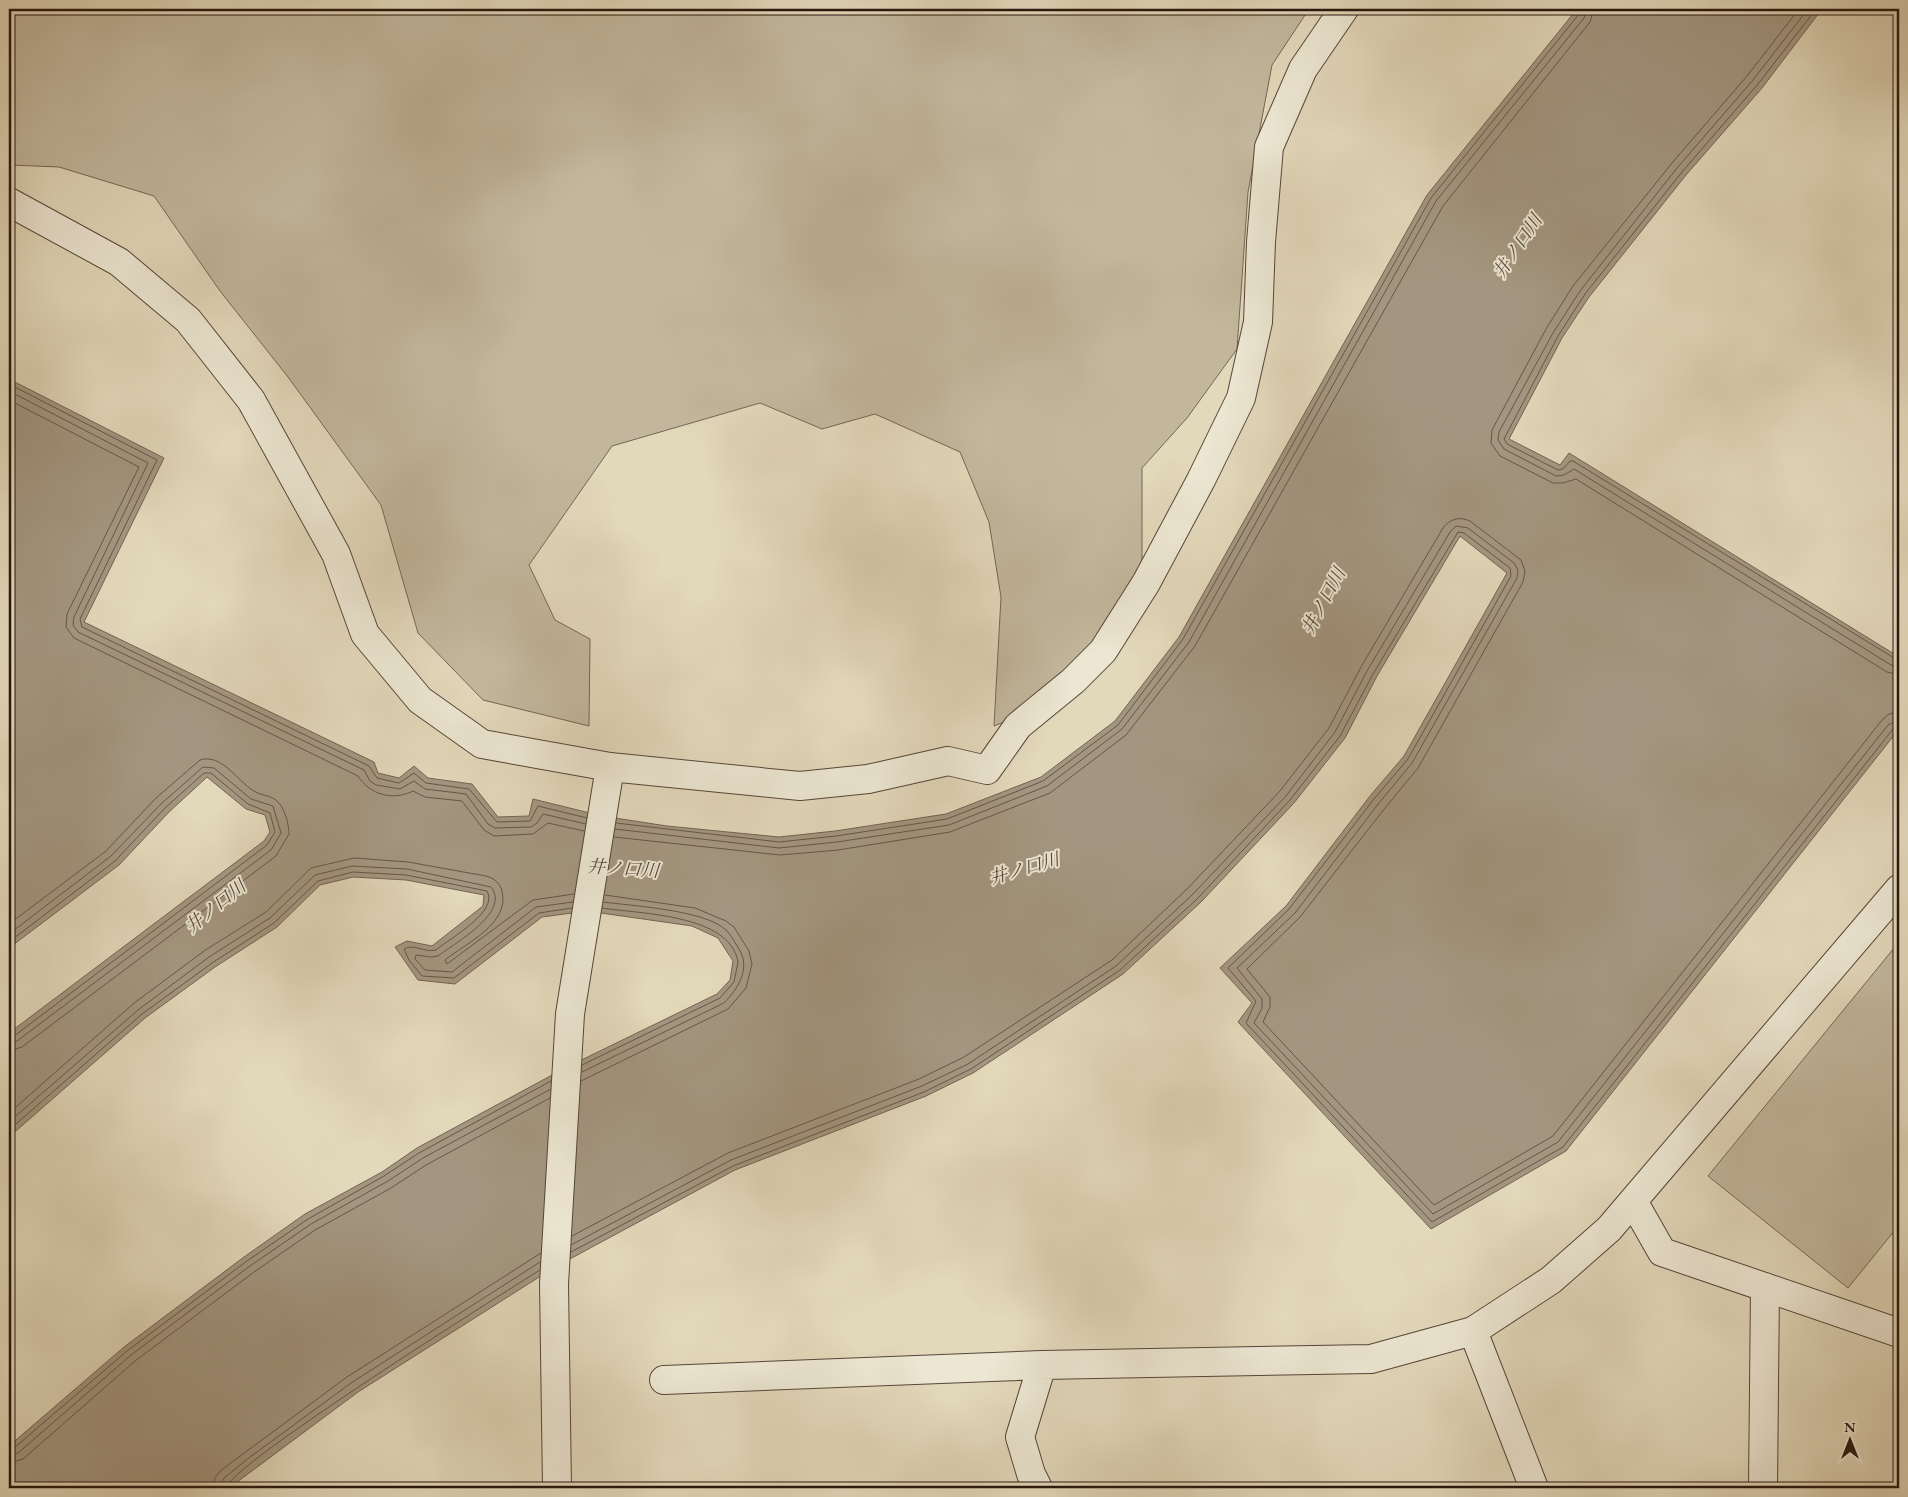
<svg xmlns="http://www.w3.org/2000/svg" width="1908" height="1497" font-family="'EB Garamond','Noto Serif JP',serif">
	<rect width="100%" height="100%" fill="#e2d8ba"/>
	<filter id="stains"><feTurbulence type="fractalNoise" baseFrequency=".004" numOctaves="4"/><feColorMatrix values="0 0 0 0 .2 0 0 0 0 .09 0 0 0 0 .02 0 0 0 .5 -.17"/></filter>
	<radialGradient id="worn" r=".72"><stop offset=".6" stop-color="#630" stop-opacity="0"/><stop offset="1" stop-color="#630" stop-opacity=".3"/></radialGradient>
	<path fill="#c2b79d" stroke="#756656" d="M9,9H1309L1272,65L1248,192L1237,349L1187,418L1142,468V562L1115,632L1065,697L994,726L1001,597L989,522L960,452L875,414L822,429L760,403L612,446L529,565L555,620L590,639L589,726L483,700L418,633L381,505L288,377L220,291L154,196L59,167L9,165Z
		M1899,942V1225L1848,1288L1708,1176Z"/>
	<path fill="#a39680" stroke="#726352" d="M1577,9H1822L1762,88L1686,175L1589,297L1562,338L1509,439L1560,465L1569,453L1899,657V729L1566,1151L1431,1229L1238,1022L1252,1003L1220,968L1286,906L1370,796L1404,756L1507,573L1460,536L1377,676L1345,738L1294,803L1201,902L1123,974L973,1073L926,1096L735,1170L555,1267L358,1392L229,1488H9V1446L124,1347L244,1257L305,1214L382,1172L417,1148L567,1067L717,994L730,980L733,961L718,938L692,926L587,911L542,917L455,984L418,980L395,947L407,941L432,946L483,906L484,895L406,880L353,877L320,885L277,927L215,967L145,1018L9,1137V1033L264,841L270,832L265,815L246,809L207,777L169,812L119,865L9,948V379L164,458L84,622L374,762L378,773L399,778L414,766L428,778L472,784L498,817L529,816L533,799L602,816L667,826L779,837L835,831L946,814L1041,777L1115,721L1179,637L1427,195Z"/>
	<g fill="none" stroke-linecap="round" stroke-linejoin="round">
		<path stroke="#665647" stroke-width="1" d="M1799,9L1747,76L1672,163L1573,286L1546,329L1492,430L1491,443L1500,456L1553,483H1563L1576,479L1887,672L1899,675
			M1808,9L1753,80L1677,168L1580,291L1553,333L1499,432L1498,440L1504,449L1556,476L1564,475L1574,469L1891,665L1899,667
			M1816,9L1758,84L1682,172L1585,294L1558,336L1504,439L1507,444L1558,470L1563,469L1570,461H1573L1899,661
			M9,384L157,460L80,619L82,627L369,766L377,778L399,783L414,773L426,783L469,789L497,822L530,821L538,806L587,818
			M9,391L148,463L74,617L73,625L78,632L364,770L370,781L376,785L400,789L414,781L425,789L466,794L488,824L495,828L531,827L537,823L543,814L586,824
			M9,400L139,467L67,614L66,627L74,638L358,776C370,795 393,801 413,791L425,797L462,801L484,830L494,836L533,834L548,823L584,831
			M616,823L779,842L836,836L947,819L1043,781L1118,725L1183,639L1431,198L1579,14L1581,9
			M615,829L779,848L837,842L949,825L1047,786L1122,729L1189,642L1436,201L1584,18L1587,9
			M614,837L780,855L838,850L950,832L1050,793L1126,735L1195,646L1443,206L1590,22L1594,9
			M9,924L106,851L156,798L200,760C222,753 237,781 254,791C261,796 272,795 278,802C285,809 289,825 289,834L276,856L22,1047L9,1051
			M9,934L111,856L161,804L203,767L214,768L251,799L273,806L281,833L271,850L17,1041L9,1043
			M9,942L115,861L165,808L204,773H211L248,804L270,813L275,832L267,845L14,1036L9,1037
			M582,1065L720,998L734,982L738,962C730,914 640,914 602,908
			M582,1072L724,1003C738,989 751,968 739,949C735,943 731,935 726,930C705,910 633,906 603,902
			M581,1081L728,1009L746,988L752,964L749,951L734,927L726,921L695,908L605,895
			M9,1113L133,1004L204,951L266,912L311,868L354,858L408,862L486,876C494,878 500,883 502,891C510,924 466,943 445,960L447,964L533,900L574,894
			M9,1122L138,1010L209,957L270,918L315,875L352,866L407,869L491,887C511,912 455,943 438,956L431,957L416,955L415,959L425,970L452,972L536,907L573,902
			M9,1130L142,1014L212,963L274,923L318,881L353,872L406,875L487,891C499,912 450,938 436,950C425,953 413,943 404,949L409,960L422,976L454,978L539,913L572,908
			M572,1236L728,1153L919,1079L964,1057L1112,960L1187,889L1225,849L1280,791L1329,728L1361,667L1443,528C1450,519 1459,516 1470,521L1521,560L1525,571L1523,582L1418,768L1385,808L1300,917L1247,969L1270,997V1007L1263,1022L1434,1205L1553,1136L1882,720L1889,714L1899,712
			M571,1245L731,1160L922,1086L968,1064L1116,966L1193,894L1286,796L1335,732L1367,671L1450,532L1456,526L1468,528L1514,563L1518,570L1517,578L1412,763L1379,803L1295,913L1237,968L1262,999V1008L1254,1023L1433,1214L1558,1142L1888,725L1899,720
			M571,1252L733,1166L924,1092L971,1069L1120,970L1197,899L1290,800L1340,736L1373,674L1458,532L1464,533L1510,568L1511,576L1408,759L1374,799L1289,909L1228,968L1256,1001L1246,1023L1432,1222L1563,1147L1893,729L1899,726
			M9,1449L14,1448L127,1351L247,1261L308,1219L384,1176L419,1153L551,1081
			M9,1456L18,1453L131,1355L250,1266L311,1224L388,1181L423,1158L551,1089
			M9,1463L23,1459L135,1361L254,1272L315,1230L391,1188L426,1165L550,1098
			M213,1488L215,1478L220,1471L347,1377L541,1253
			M220,1488L223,1479L246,1460L351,1383L540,1262
			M226,1488C229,1465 502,1294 540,1270"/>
		<defs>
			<path id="minor" d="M9,202L119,262L188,320L251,400L336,554L365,634L420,700L482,744L610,767L800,786L868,779L948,761L987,770L1018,726L1073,681L1103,651L1146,583L1201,480L1241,398L1258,322L1261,242L1269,147L1303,69L1344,9
				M1633,1201L1662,1252L1899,1333
				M664,1380L1042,1365L1371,1359L1473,1331
				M557,1488L554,1284L570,1014L610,767
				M1038,1488L1031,1474L1020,1437L1042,1365
				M1534,1488L1473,1331L1551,1280L1609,1229L1899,889
				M1763,1488L1765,1287"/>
		</defs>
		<use href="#minor" stroke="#564639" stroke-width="30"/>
		<use href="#minor" stroke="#ece6d2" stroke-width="28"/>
	</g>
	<g text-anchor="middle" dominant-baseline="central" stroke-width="4" stroke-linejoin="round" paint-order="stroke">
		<g font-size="18" font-style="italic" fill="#59493c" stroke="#ece6d2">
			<text transform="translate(1517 246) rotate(-56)">井ノ口川</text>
			<text transform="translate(1323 601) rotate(-62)">井ノ口川</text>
			<text transform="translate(623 868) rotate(4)">井ノ口川</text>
			<text transform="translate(1024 868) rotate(-16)">井ノ口川</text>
			<text transform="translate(215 906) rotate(-39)">井ノ口川</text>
		</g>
	</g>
	<rect width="1908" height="1497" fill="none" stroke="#e2d8ba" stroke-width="30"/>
	<rect x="10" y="10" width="1888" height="1477" fill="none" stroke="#28160e" stroke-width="2.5"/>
	<rect x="15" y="15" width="1878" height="1467" fill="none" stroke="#28160e"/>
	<g transform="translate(1850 1440)" stroke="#ece6d2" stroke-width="4" paint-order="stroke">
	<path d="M0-4L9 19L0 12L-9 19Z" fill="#28160e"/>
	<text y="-8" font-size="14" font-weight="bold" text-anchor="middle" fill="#28160e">N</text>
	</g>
	<rect width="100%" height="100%" filter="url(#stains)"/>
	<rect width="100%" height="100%" fill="url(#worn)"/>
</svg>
